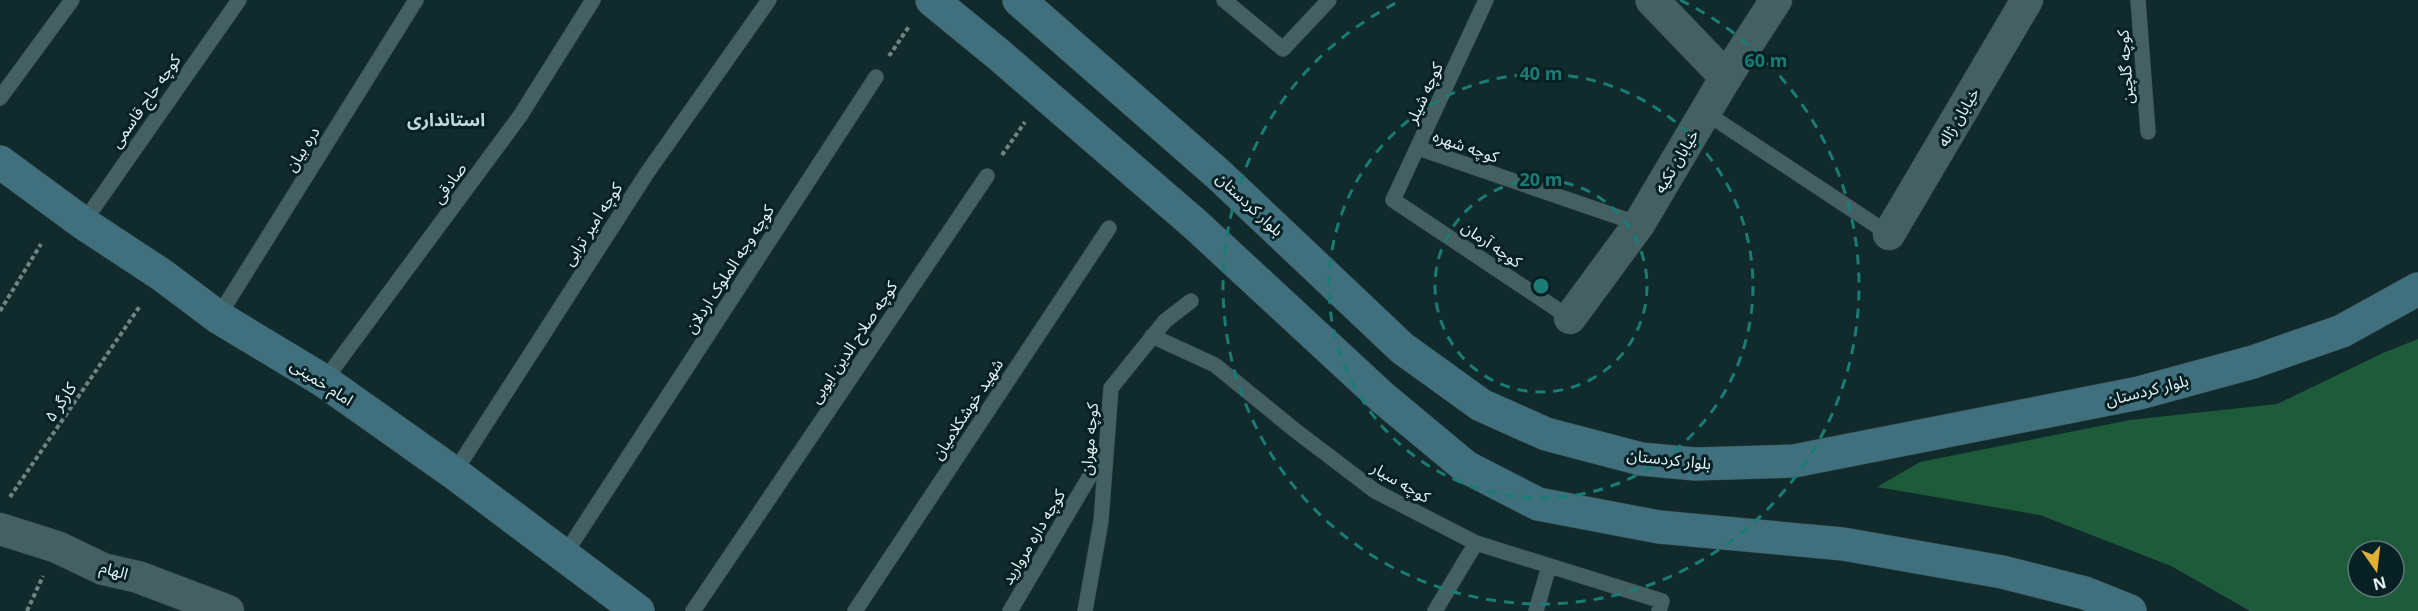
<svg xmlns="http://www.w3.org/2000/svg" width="2418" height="611" font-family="'Open Sans','Noto Sans Arabic',sans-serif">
	<rect width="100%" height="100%" fill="#112a2c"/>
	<path fill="#1d5b3a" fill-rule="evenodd" d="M2418,339V611H2250L2171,566L2040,515L1877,487L1920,462L2130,420L2277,404L2383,353ZM2358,551H2394V587H2358Z"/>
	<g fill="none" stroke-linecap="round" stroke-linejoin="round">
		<defs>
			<path id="service" d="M1224,0L1283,49L1329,0
				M1486,0L1393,200L1570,318
				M2138,0L2148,132
				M0,98L72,0
				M1706,113L1889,234
				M1418,148L1639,224
				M83,223L239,0
				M218,317L416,0
				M1152,336L1215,365L1296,431L1375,491L1476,543L1662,601L1659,611
				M324,381L520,116L593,0
				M454,473L647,173L769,0
				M563,557L876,77
				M693,611L987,176
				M855,611L1109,228
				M1010,611L1103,454
				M1085,611L1101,521L1111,388L1165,321L1191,301
				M1435,611L1476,543
				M1536,611L1549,566"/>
			<path id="minor" d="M1889,234L2027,0
				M1570,318L1639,224L1726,77L1776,0
				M0,529L57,547L103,569L138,577L228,611"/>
			<path id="tertiary" d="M1652,0L1726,77"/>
			<path id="secondary" d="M932,0L998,54L1196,225L1383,398L1466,467L1538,504L1659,527L1843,544L2002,572L2085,593L2130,611
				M1019,0L1218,174L1402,348L1481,405L1546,434L1641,459L1695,464L1794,461L2139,393L2253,362L2342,331L2418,289
				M0,162L83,223L162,275L218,317L324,381L454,473L638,611"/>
		</defs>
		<use href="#service" stroke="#324346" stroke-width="16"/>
		<use href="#minor" stroke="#324346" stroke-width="33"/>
		<use href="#tertiary" stroke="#324346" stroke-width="34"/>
		<use href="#secondary" stroke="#324346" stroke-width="34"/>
		<path stroke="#708486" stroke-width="4" stroke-dasharray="4.5 3" stroke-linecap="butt" d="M889,56L910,25
			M1002,155L1025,122
			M0,311L41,244
			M10,497L140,306
			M27,611L43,576"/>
		<use href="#service" stroke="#456062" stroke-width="15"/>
		<use href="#minor" stroke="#456062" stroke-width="32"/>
		<use href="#tertiary" stroke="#456062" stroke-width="33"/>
		<use href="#secondary" stroke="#40707d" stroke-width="33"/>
	</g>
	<g fill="none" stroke="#1a7c75" stroke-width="3" stroke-dasharray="10 8">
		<circle cx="1541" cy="286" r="106"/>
		<circle cx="1541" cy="286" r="212"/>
		<path d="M1680 0A318 318 0 1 1 1402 0"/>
	</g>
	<g text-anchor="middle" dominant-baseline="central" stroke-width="6" stroke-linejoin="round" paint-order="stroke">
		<g font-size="16" fill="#e4f2f4" stroke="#062023">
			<text transform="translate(2125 67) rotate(-94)">کوچه گلچین</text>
			<text transform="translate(1424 93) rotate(-65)">کوچه شیلر</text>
			<text transform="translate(145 101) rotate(-55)">کوچه حاج قاسمی</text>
			<text transform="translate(1958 117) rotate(-59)">خیابان ژاله</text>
			<text transform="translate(1466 146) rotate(19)">کوچه شهره</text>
			<text transform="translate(302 149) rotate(-58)">دره بیان</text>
			<text transform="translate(1676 161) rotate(-59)">خیابان تکیه</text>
			<text transform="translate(449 183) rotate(-54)">صادقی</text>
			<text transform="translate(1250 204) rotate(43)">بلوار کردستان</text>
			<text transform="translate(592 224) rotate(-57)">کوچه امیر ترابی</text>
			<text transform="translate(1492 244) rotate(34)">کوچه آرمان</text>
			<text transform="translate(729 269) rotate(-57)">کوچه وجه الملوک اردلان</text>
			<text transform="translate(853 342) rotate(-56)">کوچه صلاح الدین ایوبی</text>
			<text transform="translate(322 382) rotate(33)">امام خمینی</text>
			<text transform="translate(2147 390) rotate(-14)">بلوار کردستان</text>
			<text transform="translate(60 402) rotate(-56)">کارگر ۵</text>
			<text transform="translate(967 409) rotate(-57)">شهید خوشکلامیان</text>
			<text transform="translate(1089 439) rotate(-85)">کوچه مهران</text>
			<text transform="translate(1669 459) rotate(6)">بلوار کردستان</text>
			<text transform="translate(1401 482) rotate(30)">کوچه سیار</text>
			<text transform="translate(1033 537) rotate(-59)">کوچه داره مروارید</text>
			<text transform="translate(114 570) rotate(16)">الهام</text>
		</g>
		<g font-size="18" font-weight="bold" fill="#bcd9dc" stroke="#062023">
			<text x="446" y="119">استانداری</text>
		</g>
	</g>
	<circle cx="1541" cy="286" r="9" fill="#1a7c75" stroke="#062023" stroke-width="3"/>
	<g font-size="18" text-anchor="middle" font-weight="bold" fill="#1a7c75" stroke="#062023" stroke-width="6" stroke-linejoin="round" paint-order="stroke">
		<text x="1766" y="67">60 m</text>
		<text x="1541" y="80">40 m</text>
		<text x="1541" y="186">20 m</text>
	</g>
	<g transform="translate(2376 569) rotate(166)"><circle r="28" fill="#062023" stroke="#5f7477" stroke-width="1.5"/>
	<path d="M0-4.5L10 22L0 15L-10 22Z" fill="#e0b034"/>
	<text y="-9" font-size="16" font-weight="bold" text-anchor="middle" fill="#e4f2f4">N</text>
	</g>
</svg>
